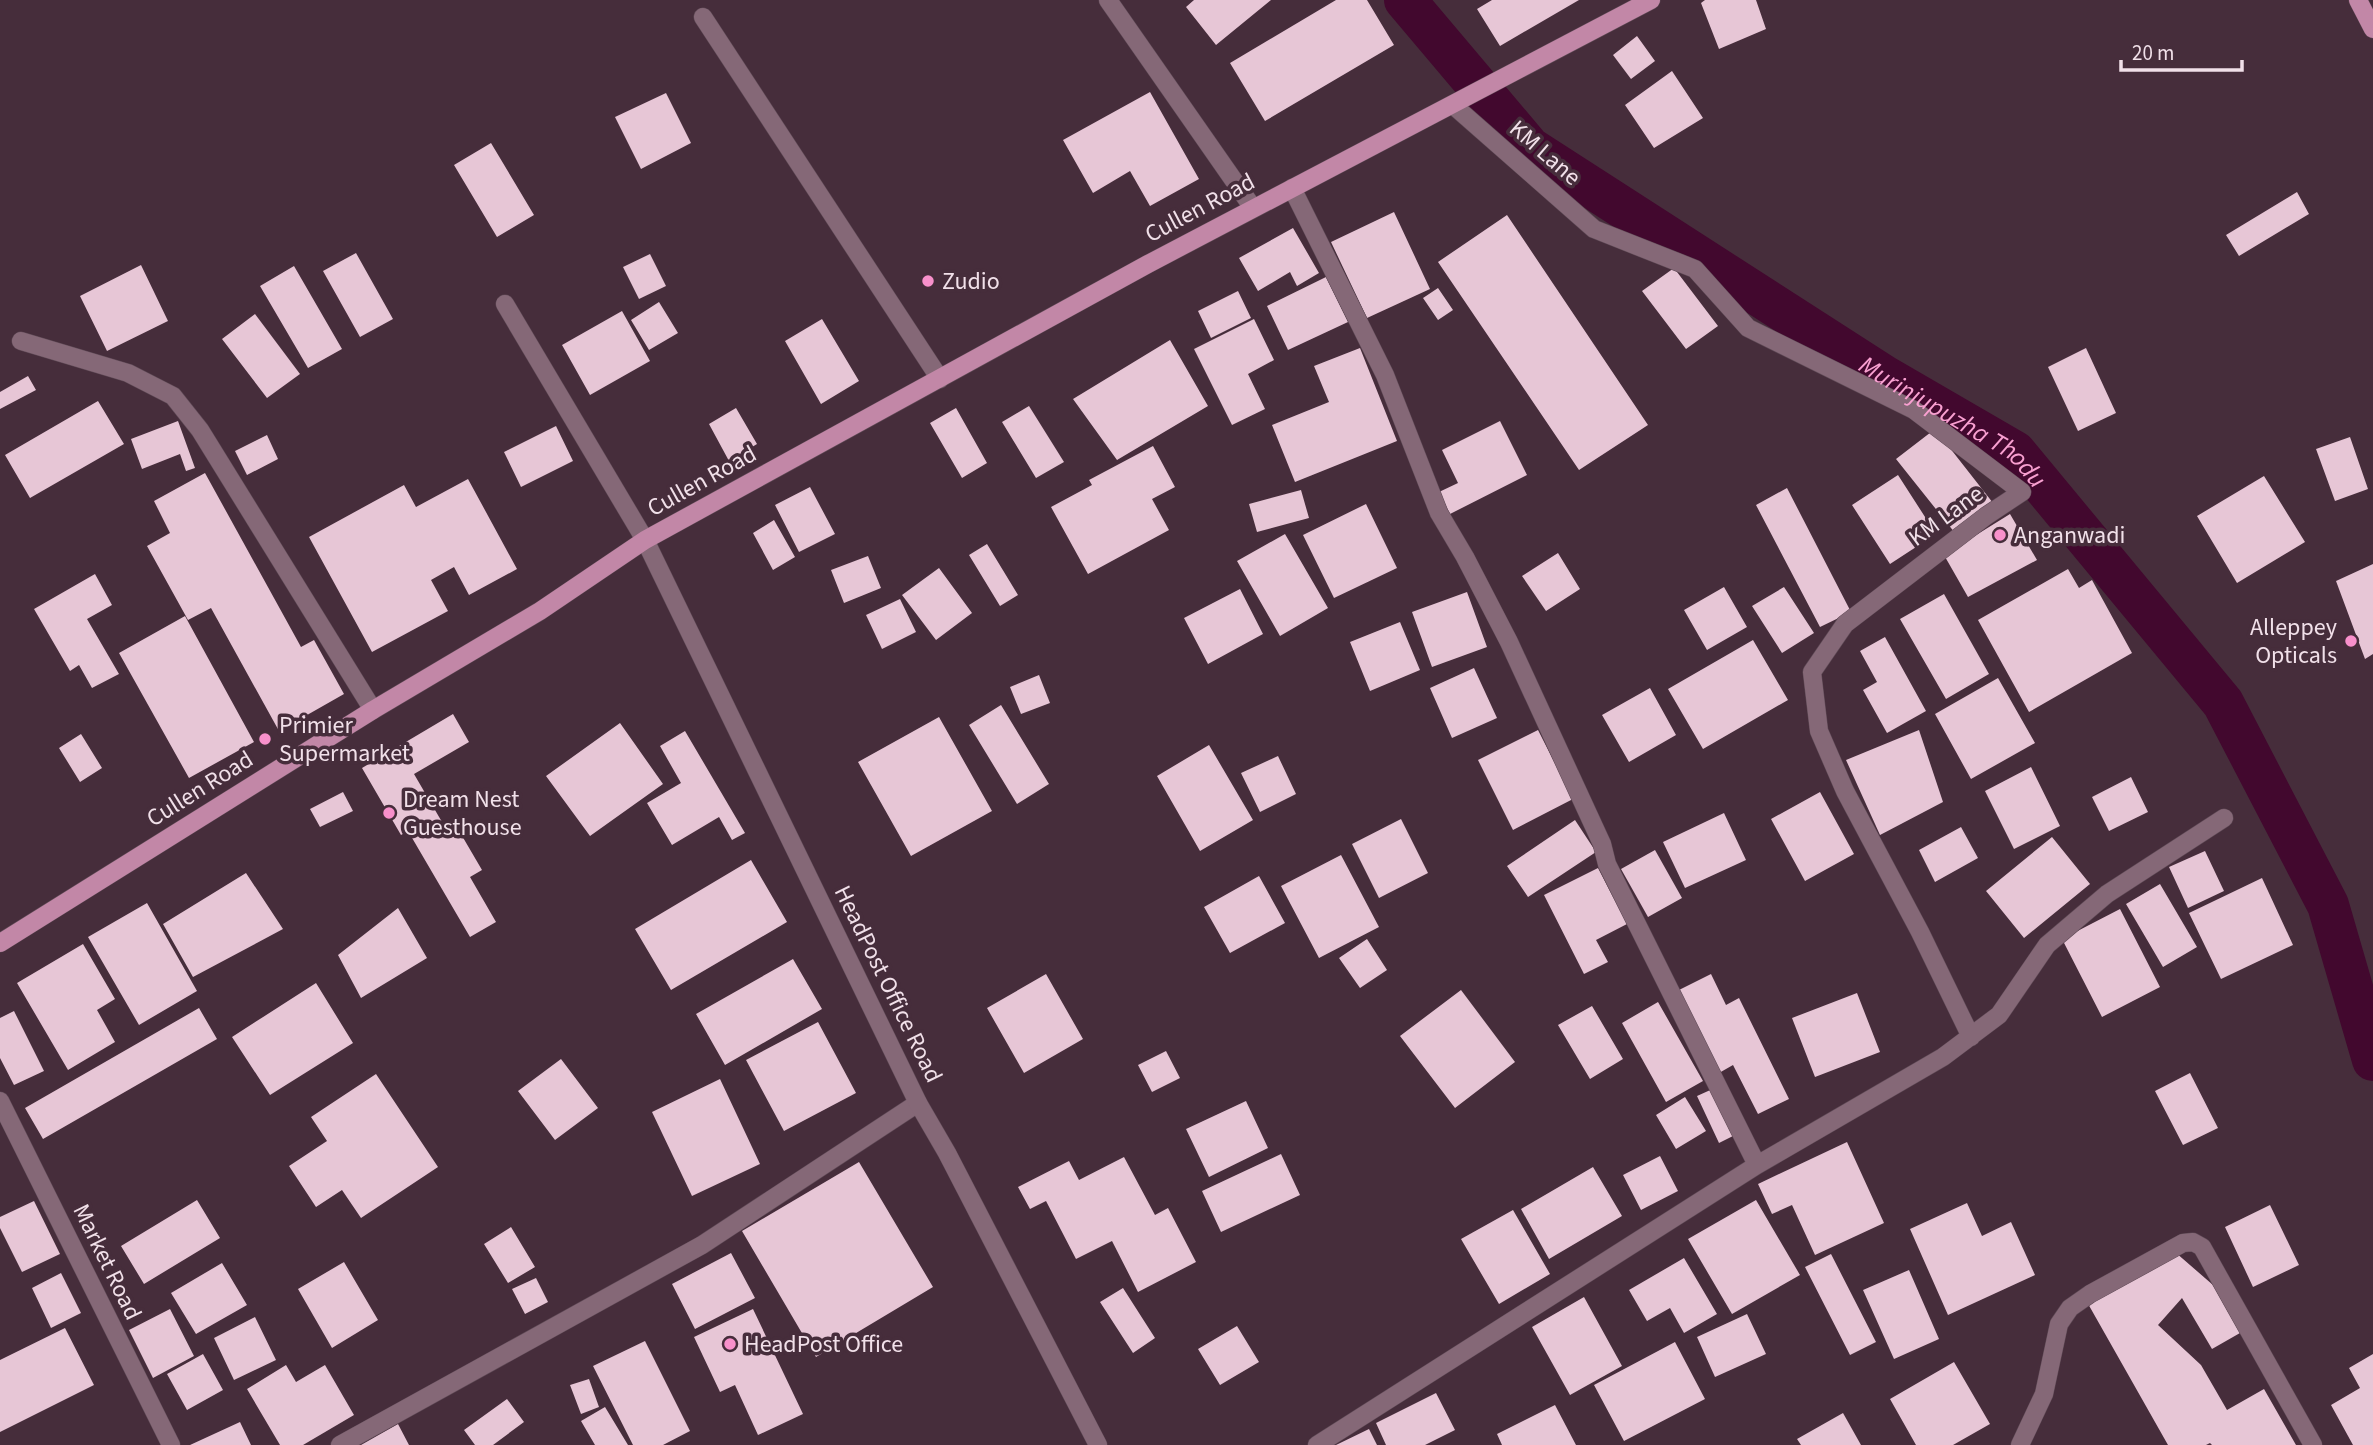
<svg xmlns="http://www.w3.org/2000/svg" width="2373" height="1445" font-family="'Source Sans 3',sans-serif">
	<rect width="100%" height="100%" fill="#462d3b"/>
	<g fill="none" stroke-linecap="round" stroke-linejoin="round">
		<path stroke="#42082e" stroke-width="42" id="s1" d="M1405,0L1530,148L1884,376L2015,452L2223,703L2328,905L2373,1060"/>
	</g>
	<path fill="#e7c6d6" d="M1194,0H1271L1216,45L1186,7Z
		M1336,0H1367L1394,45L1265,121L1230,63Z
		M1492,0H1579L1500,46L1477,9Z
		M1705,0H1756L1766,29L1719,49L1701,3Z
		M1637,36L1655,61L1631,79L1613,55Z
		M1672,71L1703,118L1654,148L1625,105Z
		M1150,92L1199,179L1150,206L1130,171L1093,193L1063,140Z
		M666,93L691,143L641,169L615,117Z
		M491,143L534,215L497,237L454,165Z
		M2297,192L2309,214L2239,256L2226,235Z
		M1394,212L1430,289L1367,318L1331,242Z
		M1507,215L1648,425L1579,470L1438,262Z
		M1293,228L1319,273L1297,286L1290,272L1258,291L1239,258Z
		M356,253L393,319L360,337L323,271Z
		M650,254L666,286L639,299L623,267Z
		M141,265L168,321L107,351L80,296Z
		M294,266L342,349L308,368L260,286Z
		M1674,268L1718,326L1686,349L1642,291Z
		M1326,277L1348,322L1288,350L1267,306Z
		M1438,288L1453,310L1438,320L1423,298Z
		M1238,291L1251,318L1211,338L1198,311Z
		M659,302L678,333L649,350L631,320Z
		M622,311L650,361L590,395L562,345Z
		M255,314L300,374L267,398L222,339Z
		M822,319L859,381L821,404L785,341Z
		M1254,319L1274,360L1248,374L1265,409L1232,425L1194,349Z
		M1170,340L1208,406L1117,460L1073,399Z
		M1360,348L1397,441L1295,482L1272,425L1329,402L1314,366Z
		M2086,348L2116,413L2078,431L2048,367Z
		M28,376L36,390L0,409V392Z
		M98,401L124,444L30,498L5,455Z
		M1029,406L1064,462L1036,478L1002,422Z
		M736,408L757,444L729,461L709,424Z
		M956,408L987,463L962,478L930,423Z
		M178,421L195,468L186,471L180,454L142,469L131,439Z
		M1500,421L1527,475L1450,514L1439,492L1458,483L1442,450Z
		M556,426L573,461L521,487L504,452Z
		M1935,429L1993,503L1955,533L1896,459Z
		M267,435L278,459L247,475L235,451Z
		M2350,437L2368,489L2335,501L2316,449Z
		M1153,446L1175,487L1152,499L1169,530L1088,574L1051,507L1092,485L1089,480Z
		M205,473L301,647L314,640L344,694L279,731L211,608L188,620L147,546L170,533L154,501Z
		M1898,475L1936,534L1890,564L1852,505Z
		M2264,476L2305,542L2237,583L2197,516Z
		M468,479L517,569L469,595L454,567L431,580L448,611L372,652L309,537L404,485L416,507Z
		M810,487L835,534L799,552L775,505Z
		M1787,488L1851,612L1820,627L1756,505Z
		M1301,490L1309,518L1257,532L1249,504Z
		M1366,504L1397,568L1334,598L1303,535Z
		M2010,514L2037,560L1968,597L1944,555Z
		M774,520L795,557L773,570L753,533Z
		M1285,534L1328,608L1280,636L1237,561Z
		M987,544L1018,595L1000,606L969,555Z
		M1558,553L1580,589L1546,611L1522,576Z
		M868,556L881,588L844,603L831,570Z
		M2373,564V654L2365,659L2336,581Z
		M939,568L972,613L936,640L902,595Z
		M2068,569L2079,588L2092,580L2132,653L2029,712L1978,620Z
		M95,574L112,605L87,619L119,674L92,688L79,665L70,671L34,609Z
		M1724,587L1747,627L1707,650L1684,610Z
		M1784,587L1814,633L1782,653L1752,606Z
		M1240,589L1263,634L1208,664L1184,618Z
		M1467,592L1487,647L1432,667L1412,612Z
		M1944,594L1989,674L1946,699L1900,619Z
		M900,599L916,632L882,649L866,615Z
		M185,616L254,742L189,778L119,653Z
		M1400,622L1420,670L1370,691L1350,642Z
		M1885,637L1926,711L1887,733L1863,690L1877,682L1860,651Z
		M1753,640L1788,700L1703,749L1668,689Z
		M1474,668L1497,718L1452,738L1430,688Z
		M1039,675L1050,703L1021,714L1010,687Z
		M1998,678L2035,743L1971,779L1935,714Z
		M1650,688L1676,735L1629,762L1602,715Z
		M1001,705L1049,784L1017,804L969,725Z
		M453,714L469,742L414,774L449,834L458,829L482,870L470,877L496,922L470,937L408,831L401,835L362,768Z
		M939,717L992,811L911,856L858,762Z
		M620,723L663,784L590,836L546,776Z
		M1538,730L1573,799L1513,830L1478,760Z
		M1919,730L1943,802L1880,835L1846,760Z
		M685,731L745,833L732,840L719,817L672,845L647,803L681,783L660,746Z
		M81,734L102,768L80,782L59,748Z
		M1209,745L1253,820L1200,851L1157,776Z
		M1278,756L1296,794L1260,812L1241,773Z
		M2031,767L2060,826L2014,849L1985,791Z
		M2131,777L2148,812L2109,831L2092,797Z
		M343,792L353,811L320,827L310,809Z
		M1820,792L1854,854L1805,881L1771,819Z
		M1724,813L1746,860L1685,888L1663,842Z
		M1401,819L1428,873L1379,898L1352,844Z
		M1575,820L1596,852L1528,897L1507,866Z
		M1961,827L1978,858L1935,882L1919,850Z
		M2052,837L2090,884L2024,938L1986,891Z
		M1655,850L1682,898L1648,917L1621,869Z
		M2205,851L2224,891L2188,908L2169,867Z
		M1341,855L1379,927L1319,958L1281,886Z
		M751,860L787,922L671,990L635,929Z
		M1598,868L1627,924L1596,940L1608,962L1584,974L1544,895Z
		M246,873L283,929L193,977L163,924Z
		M1259,876L1285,923L1230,953L1204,907Z
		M2262,878L2293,945L2221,979L2189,913Z
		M2160,884L2197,947L2163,967L2126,904Z
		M147,903L197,991L139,1025L88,937Z
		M398,908L427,958L361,998L338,955Z
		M2120,909L2160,987L2102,1017L2062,939Z
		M1367,939L1387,970L1360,988L1339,958Z
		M83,944L115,999L97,1010L115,1042L68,1070L17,983Z
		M793,959L822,1009L725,1065L696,1014Z
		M1046,974L1083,1039L1024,1073L987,1008Z
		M1711,974L1726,1005L1739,998L1789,1099L1758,1114L1733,1065L1719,1073L1679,990Z
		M316,983L353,1043L270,1095L232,1037Z
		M1461,990L1515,1062L1455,1108L1400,1036Z
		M1857,993L1880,1052L1815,1077L1792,1018Z
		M1658,1002L1703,1081L1666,1102L1622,1023Z
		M1592,1006L1623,1059L1590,1079L1558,1025Z
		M199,1008L217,1039L43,1139L25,1108Z
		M14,1011L44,1071L14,1085L0,1058V1018Z
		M818,1022L856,1093L784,1131L746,1060Z
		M1166,1051L1180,1078L1152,1092L1138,1065Z
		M561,1059L598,1108L555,1140L518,1091Z
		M2190,1073L2218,1128L2183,1145L2155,1091Z
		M376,1074L438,1167L361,1218L342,1190L316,1207L289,1166L327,1141L311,1117Z
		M720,1079L760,1164L692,1196L652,1112Z
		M1717,1087L1739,1133L1719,1143L1697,1096Z
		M1685,1097L1706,1131L1676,1149L1656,1115Z
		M1246,1101L1268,1148L1209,1177L1186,1129Z
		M1847,1142L1884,1223L1815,1255L1792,1205L1772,1214L1758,1184Z
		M1281,1154L1300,1195L1221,1232L1202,1191Z
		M1660,1156L1678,1191L1641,1210L1623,1175Z
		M1124,1157L1155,1215L1168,1208L1196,1262L1138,1292L1112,1241L1076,1259L1046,1201L1030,1209L1018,1187L1069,1161L1079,1180Z
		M859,1162L933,1287L816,1357L742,1231Z
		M1593,1167L1622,1216L1549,1259L1521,1209Z
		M197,1200L220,1238L144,1284L121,1246Z
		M1756,1200L1800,1275L1732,1314L1688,1239Z
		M34,1201L60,1254L22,1272L0,1228V1217Z
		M1967,1203L1982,1236L2011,1222L2035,1275L1948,1315L1910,1229Z
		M2270,1205L2299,1265L2253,1287L2225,1227Z
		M1513,1210L1550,1274L1499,1304L1461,1239Z
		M511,1227L535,1267L508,1283L484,1244Z
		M2175,1252L2213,1285L2240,1333L2212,1349L2182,1298L2158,1325L2201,1365L2227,1410L2264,1389L2296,1445H2212L2210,1443L2206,1445H2168L2087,1302Z
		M731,1253L755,1298L695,1329L672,1284Z
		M1831,1254L1876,1342L1850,1355L1805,1267Z
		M1684,1258L1717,1314L1684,1333L1670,1308L1647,1321L1629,1290Z
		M344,1262L378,1320L332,1348L298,1289Z
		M222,1263L247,1305L196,1334L171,1293Z
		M1909,1270L1939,1339L1894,1359L1863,1290Z
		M61,1273L81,1313L51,1328L32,1288Z
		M536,1278L548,1302L525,1314L512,1289Z
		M1123,1288L1155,1338L1133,1353L1100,1302Z
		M1584,1297L1622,1366L1570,1395L1532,1327Z
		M170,1309L194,1356L153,1378L129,1330Z
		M753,1309L803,1414L758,1435L735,1385L720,1392L694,1337Z
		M1747,1314L1766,1354L1715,1377L1697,1337Z
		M255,1317L276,1360L234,1380L214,1338Z
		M1237,1326L1259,1362L1220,1385L1198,1349Z
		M65,1328L94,1385L0,1432V1360Z
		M645,1341L690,1431L663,1445H633L593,1366Z
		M1675,1342L1705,1399L1624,1441L1594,1385Z
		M203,1354L223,1390L187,1410L167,1374Z
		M2373,1354V1445H2353L2331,1405L2360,1388L2349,1368Z
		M1954,1362L1990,1424L1953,1445H1916L1890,1399Z
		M286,1365L296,1382L325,1365L354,1415L303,1445H280L247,1389Z
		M589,1379L599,1407L581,1414L570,1385Z
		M1436,1393L1455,1430L1425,1445H1386L1376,1423Z
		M507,1399L524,1422L493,1445H475L464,1430Z
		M1555,1405L1576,1445H1502L1497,1434Z
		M605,1407L628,1445H595L581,1421Z
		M1843,1413L1861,1445H1801L1797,1439Z
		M240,1422L251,1445H190Z
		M398,1424L409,1445H361Z
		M1369,1429L1377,1445H1336Z"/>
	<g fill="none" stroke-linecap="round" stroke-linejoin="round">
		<defs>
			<path id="service" d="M703,17L940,379"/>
			<path id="minor" d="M1108,0L1253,208
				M1453,105L1594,229L1695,269L1748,328L1914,410L2022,492L1986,516L1845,624L1812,672L1819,731L1845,791L1920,932L1971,1037
				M1292,188L1385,375L1439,513L1465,557L1509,642L1602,844L1607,864L1757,1165
				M505,304L645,540
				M21,341L128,373L173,396L200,430L373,710
				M0,1101L171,1445
				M340,1445L702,1245L918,1103
				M1317,1445L1757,1165L1943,1057L1999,1015L2047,945L2107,894L2224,818
				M2020,1445L2044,1394L2059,1324L2070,1308L2090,1294L2183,1243L2193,1242L2202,1247L2313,1445"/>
			<path id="secondary" d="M645,540L918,1103L947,1153L1098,1445"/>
			<path id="primary" d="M2358,0L2373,29
				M0,943L373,710L540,611L645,540L1148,264L1651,0"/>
		</defs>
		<use href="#service" stroke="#5f4a56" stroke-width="19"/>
		<use href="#minor" stroke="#5f4a56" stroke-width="19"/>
		<use href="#secondary" stroke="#5f4a56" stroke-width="19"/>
		<use href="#primary" stroke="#5f4a56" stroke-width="19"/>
		<use href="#service" stroke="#856877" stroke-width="18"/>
		<use href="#minor" stroke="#856877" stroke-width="18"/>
		<use href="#secondary" stroke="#856877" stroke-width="18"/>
		<use href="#primary" stroke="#c287a7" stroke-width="18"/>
	</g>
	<g fill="#f890cb" stroke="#462d3b" stroke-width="2.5">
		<circle cx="928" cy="281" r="7"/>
		<circle cx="2000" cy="535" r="7"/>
		<circle cx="2351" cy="641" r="7"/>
		<circle cx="265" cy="739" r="7"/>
		<circle cx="389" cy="813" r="7"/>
		<circle cx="730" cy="1344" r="7"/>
	</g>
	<g text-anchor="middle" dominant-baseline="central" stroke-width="7" stroke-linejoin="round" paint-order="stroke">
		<g font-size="24" fill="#f1e0e9" stroke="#462d3b">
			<text transform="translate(1545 153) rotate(41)">KM Lane</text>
			<text transform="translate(1200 208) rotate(-28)">Cullen Road</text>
			<text transform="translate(702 481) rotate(-29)">Cullen Road</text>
			<text transform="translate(1946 516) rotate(-36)">KM Lane</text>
			<text transform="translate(200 789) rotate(-32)">Cullen Road</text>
			<text transform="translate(888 984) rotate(64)">HeadPost Office Road</text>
			<text transform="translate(107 1262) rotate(64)">Market Road</text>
		</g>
		<g font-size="24" fill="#f1e0e9" stroke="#462d3b" text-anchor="start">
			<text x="942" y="281">Zudio</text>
			<text x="2014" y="535">Anganwadi</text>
			<text x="2337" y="627" text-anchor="end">Alleppey<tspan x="2337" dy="28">Opticals</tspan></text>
			<text x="279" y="725">Primier<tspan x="279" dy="28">Supermarket</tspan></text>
			<text x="403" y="799">Dream Nest<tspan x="403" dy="28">Guesthouse</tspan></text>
			<text x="744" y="1344">HeadPost Office</text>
		</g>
		<g font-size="26" font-style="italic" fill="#f9a0d1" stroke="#462d3b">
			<text stroke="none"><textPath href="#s1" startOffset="698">Murinjupuzha Thodu</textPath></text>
		</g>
	</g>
	<path d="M2121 60v10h121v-10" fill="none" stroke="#f1e0e9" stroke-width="3.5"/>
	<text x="2132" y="60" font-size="21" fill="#f1e0e9" stroke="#462d3b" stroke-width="5" paint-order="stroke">20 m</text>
</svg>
